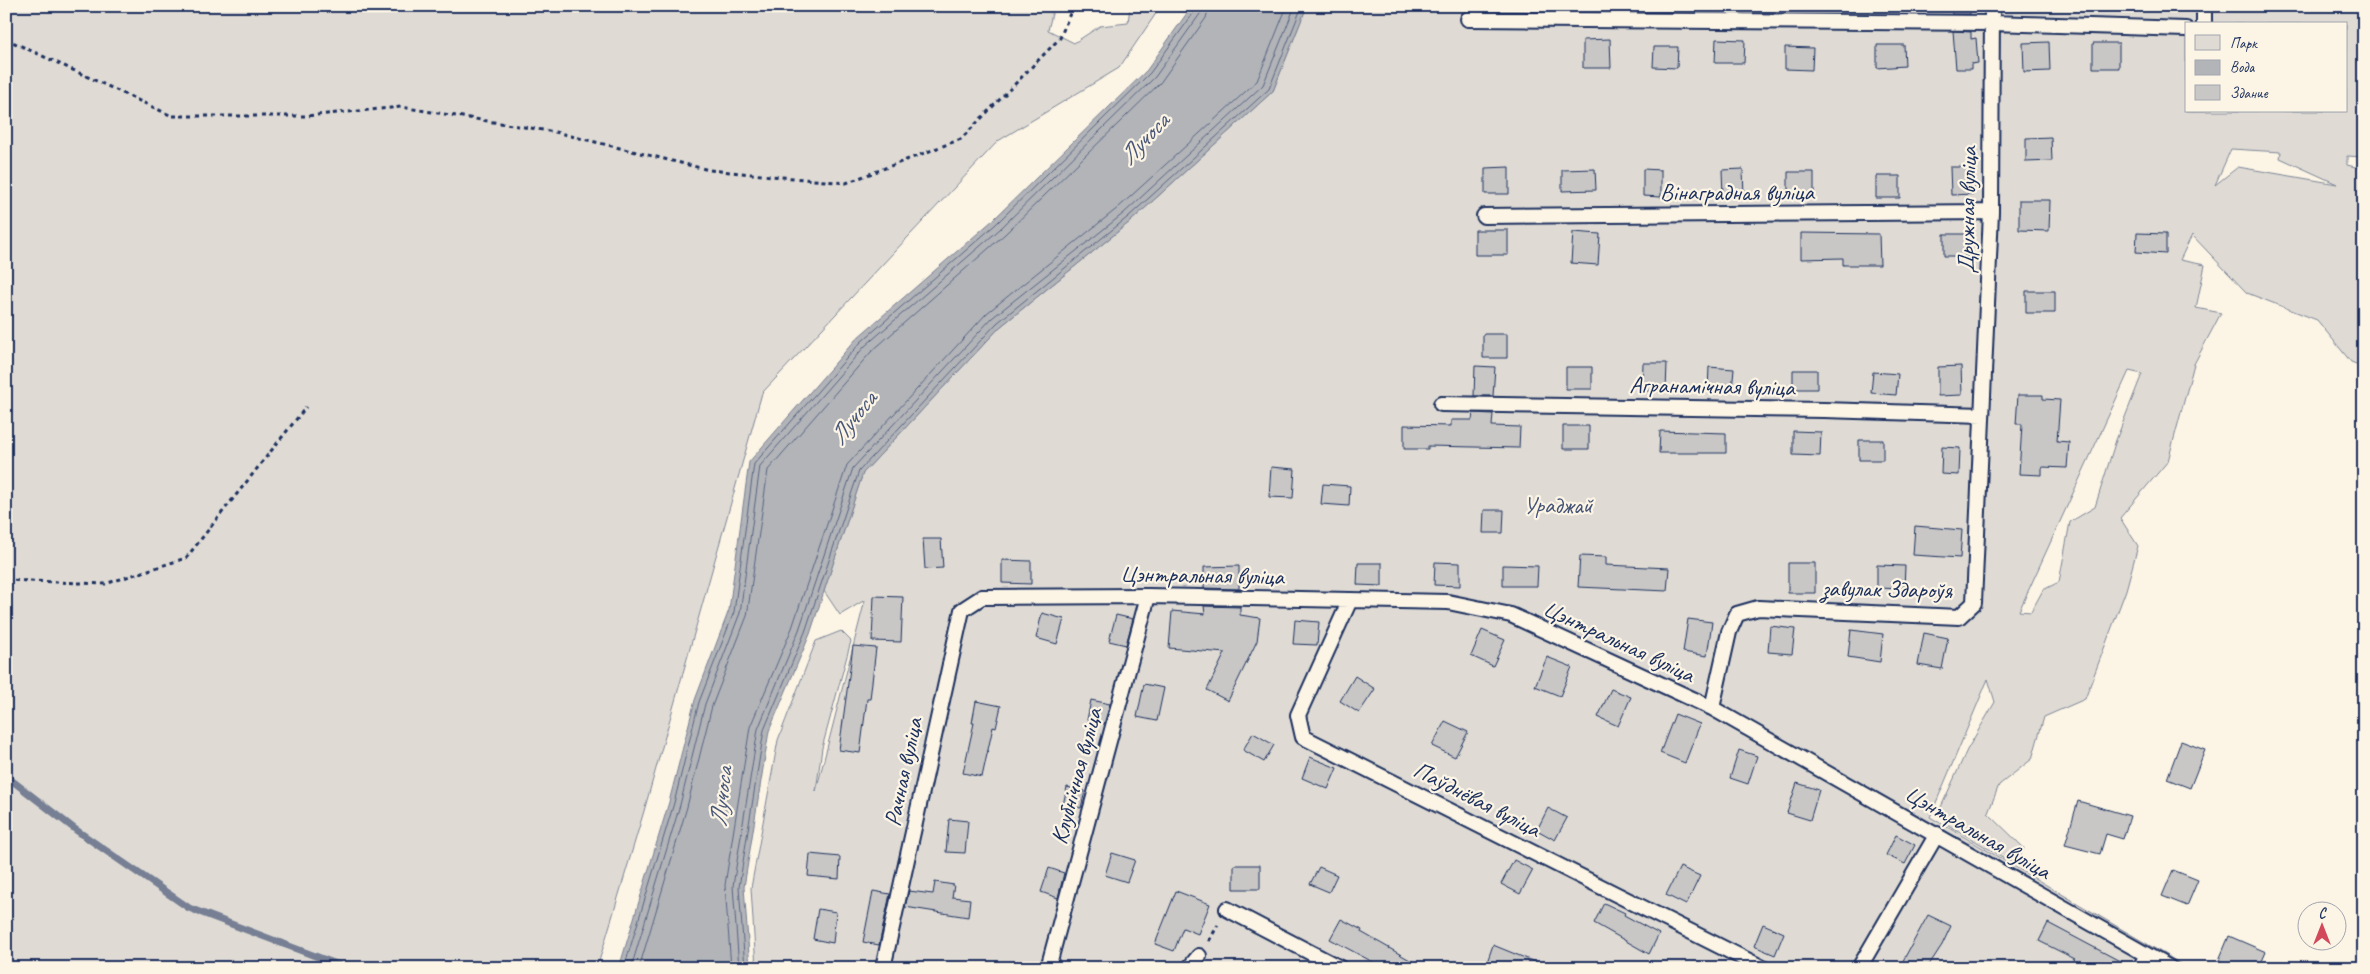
<svg xmlns="http://www.w3.org/2000/svg" width="2370" height="974" font-family="Caveat,sans-serif">
	<rect width="100%" height="100%" fill="#fcf5e5"/>
	<filter id="ink" filterUnits="userSpaceOnUse"><feTurbulence type="fractalNoise" baseFrequency=".02" numOctaves="2"/><feDisplacementMap in="SourceGraphic" scale="10" xChannelSelector="R" yChannelSelector="G"/><feConvolveMatrix kernelMatrix="1 2 1 2 8 2 1 2 1" color-interpolation-filters="sRGB"/></filter>
	<g filter="url(#ink)">
		<path fill="#dfdbd4" stroke="#7d8599" fill-rule="evenodd" d="M6,6H1054L1048,30L1074,43L1100,26L1128,23L1130,6H1161L1119,68L998,141L762,393L644,811L597,968H6Z
			M1307,6H2364V157L2347,156V165L2364,169V367L2351,362L2317,320L2247,293L2192,235L2180,260L2205,265L2196,308L2221,313L2194,364L2168,461L2120,518L2138,546L2126,590L2085,699L2044,717L2032,759L1999,785L1988,813L2024,848L2016,865L1948,825L1941,807L1967,750L1995,702L1988,679L1930,817L2188,968H756L751,888L778,740L816,641L841,631L851,641L822,748L816,791L865,600L840,615L824,591L863,473L1000,327L1131,221L1273,91ZM2186,24H2346V111H2186ZM2231,149L2281,152L2280,158L2337,184L2238,167L2215,185ZM2129,371L2142,374L2116,440L2095,507L2070,522L2059,582L2043,590L2031,612L2019,611Z"/>
		<path fill="#b2b4b8" stroke="#767f94" d="M1192,6H1307L1273,91L1131,221L1000,327L863,473L810,634L769,731L744,887L750,968H619L669,802L695,700L729,610L749,462L857,338L993,220L1147,70Z"/>
		<g fill="none" stroke-linecap="round" stroke-linejoin="round">
			<path stroke="#576482" stroke-width="1" d="M624,968L674,803L699,702L734,612L754,464L861,342L996,224L1150,73L1195,11L1196,6
				M631,968L680,805L705,704L740,613L760,466L865,346L1000,229L1155,77L1200,14L1202,6
				M639,968L687,807L712,706L747,616L768,470L871,352L1005,234L1160,83L1206,18L1209,6
				M731,968L725,885L750,727L792,628L847,465L987,313L1119,207L1257,81L1287,6
				M739,968L733,886L758,729L799,630L853,468L992,318L1124,213L1263,85L1295,6
				M745,968L739,887L764,730L805,632L859,471L997,323L1128,217L1269,89L1302,6"/>
			<path stroke="#767f94" stroke-width="7" d="M6,776L76,830L189,908L339,965L342,968"/>
		</g>
		<path fill="#c8c7c6" stroke="#1b2f5e" d="M1951,6H1970V14H1952Z
			M1953,31L1971,32V39L1976,38L1978,63L1971,64V69H1956Z
			M1610,39L1611,68H1583V40Z
			M1716,39L1745,40L1744,63H1715Z
			M2049,42L2050,71L2024,72L2023,43Z
			M2093,43H2119V68H2093Z
			M1877,45H1904L1905,66L1877,68Z
			M1654,47H1678L1677,68L1653,67Z
			M1785,47L1813,48L1812,70L1785,69Z
			M2051,137L2052,161L2026,162V138Z
			M1509,167V194H1485V168Z
			M1950,167H1974V194L1951,195Z
			M1595,169L1596,190L1562,191V170Z
			M1643,169L1661,170V197L1643,196Z
			M1743,169L1744,196H1723L1722,170Z
			M1788,172H1814V194H1788Z
			M1876,176H1900V198H1876Z
			M2019,200H2050L2049,231L2019,230Z
			M1475,230H1508V255H1475Z
			M1573,232L1600,234L1598,265L1571,263Z
			M1801,233L1879,234L1880,265H1843V258L1801,259Z
			M2137,233L2166,234V254L2136,252Z
			M1944,234H1970V256H1944Z
			M2026,291H2055V313H2026Z
			M1483,334H1507V358H1483Z
			M1643,363H1667L1666,391H1642Z
			M1475,366L1495,367L1493,396H1474Z
			M1961,366L1962,395L1938,396V367Z
			M1566,367H1592V389H1566Z
			M1709,367L1734,369L1732,390L1708,389Z
			M1793,370H1817V389H1793Z
			M1873,372L1898,374L1896,395L1871,393Z
			M2018,395H2043V399L2060,400L2057,441L2069,442L2067,468L2042,467V475L2019,474L2022,424H2016Z
			M1473,413L1493,414L1492,426L1520,427L1519,448L1428,446V449H1404V425L1451,426V420H1472Z
			M1563,426H1589V449H1563Z
			M1660,431L1726,433V453H1659Z
			M1793,431L1821,432L1820,456L1793,455Z
			M1859,440H1883V460H1859Z
			M1942,447L1960,448L1959,475L1941,474Z
			M1271,467L1295,469L1293,498L1269,497Z
			M1323,484L1350,486L1349,506L1321,504Z
			M1484,510H1504L1503,533H1483Z
			M1915,526L1962,530L1960,558L1913,555Z
			M923,539H941L943,568L925,569Z
			M1580,556L1606,557V565L1669,568L1667,591L1578,587Z
			M1002,560L1031,561V584L1002,583Z
			M1435,562L1460,563V586L1434,585Z
			M1358,563H1382V586L1357,585Z
			M1788,563H1815V593H1788Z
			M1503,565L1538,566L1537,586H1503Z
			M1877,565L1905,566L1904,589L1877,588Z
			M1239,566V589L1204,588V567Z
			M874,596L903,597L901,642L872,641Z
			M1204,606L1240,607V615L1260,618L1257,641L1228,701L1207,690L1225,653L1169,648L1172,611L1205,614Z
			M1042,613L1064,619L1057,644L1036,638Z
			M1116,615L1133,619L1126,645L1109,641Z
			M1688,619L1712,622L1707,656L1683,652Z
			M1295,620L1319,622L1317,645L1293,644Z
			M1770,626L1795,629L1792,654L1768,652Z
			M1482,630L1505,640L1493,666L1471,656Z
			M1851,630L1883,634L1880,662L1848,657Z
			M1924,633L1948,638L1942,669L1918,665Z
			M853,646L876,648L870,699H867L860,753L839,750Z
			M1547,657L1572,667L1560,696L1535,686Z
			M1355,676L1375,689L1359,713L1340,701Z
			M1144,684L1164,688L1157,721L1137,717Z
			M1611,689L1631,697L1618,726L1598,717Z
			M1091,700L1110,704L1104,724L1087,720Z
			M976,701L1001,706L996,728L993,727L982,777L963,773L974,723H972Z
			M1675,714L1700,724L1685,763L1660,753Z
			M1445,721L1468,732L1455,757L1432,746Z
			M1253,733L1274,745L1264,762L1243,750Z
			M2181,741L2205,750L2190,788L2167,779Z
			M1739,750L1757,756L1748,784L1730,778Z
			M1310,757L1337,768L1328,789L1302,778Z
			M1797,783L1819,790L1810,820L1787,813Z
			M1067,787L1085,791L1081,808L1063,805Z
			M2078,801L2130,816L2123,839L2106,834L2100,854L2065,845Z
			M1548,808L1567,818L1555,840L1537,830Z
			M949,819L968,821L965,853L946,852Z
			M1896,835L1915,845L1905,864L1886,855Z
			M1112,853L1135,860L1127,882L1105,875Z
			M810,854L840,857L839,879L808,876Z
			M1514,860L1533,870L1520,894L1501,884Z
			M1234,865H1260V889H1234Z
			M1319,867L1337,875L1329,892L1310,884Z
			M1680,867L1700,876L1686,905L1666,895Z
			M1049,868L1064,873L1058,898L1041,892Z
			M2173,870L2198,880L2187,906L2162,896Z
			M935,882L954,885L952,897L970,899L968,917L905,907L909,891L933,894Z
			M873,891L890,894L879,945L863,942Z
			M1176,891L1210,904L1198,934L1183,928L1174,951L1155,944Z
			M1604,903L1625,913L1624,915L1659,934L1649,954L1594,923Z
			M818,909L836,912L833,943L813,939Z
			M1928,915L1951,926L1942,945L1927,968H1899Z
			M1341,919L1362,930L1361,932L1424,968H1384L1330,939Z
			M2048,923L2131,967V968H2086L2073,961L2075,959L2039,941Z
			M1763,924L1784,933L1775,955L1754,946Z
			M2229,936L2266,952L2259,968H2236L2219,960Z
			M1493,945L1547,967V968H1485Z"/>
		<g fill="none" stroke-linecap="round" stroke-linejoin="round">
			<defs>
				<path id="service" d="M2204,6V24
					M1468,19L1992,23L2186,29
					M1484,216L1991,212
					M1441,404L1824,410L1982,415
					M1350,600L1298,715L1303,737L1763,968
					M1712,708L1729,632L1737,614L1758,608L1959,617L1974,603L1991,212L1992,6
					M1227,909L1340,968
					M883,968L962,610L982,597L1148,596L1448,602L1511,615L1712,708L2170,968
					M1048,968L1148,596
					M1189,968L1199,956
					M1859,968L1937,834
					M2140,968L2147,955"/>
			</defs>
			<use href="#service" stroke="#1b2f5e" stroke-width="18"/>
			<path stroke="#1b2f5e" stroke-width="3" stroke-dasharray="4 4" stroke-linecap="butt" d="M6,39L172,116H306L401,107L555,132L709,170L846,183L961,139L1060,38L1073,6
				M6,580L105,584L186,558L306,407
				M1209,941L1218,925"/>
			<use href="#service" stroke="#fcf5e5" stroke-width="14"/>
		</g>
	</g>
	<g text-anchor="middle" dominant-baseline="central" stroke-width="4.5" stroke-linejoin="round" paint-order="stroke">
		<g font-size="24" fill="#1b2f5e" stroke="#fcf5e5">
			<text x="1737" y="192">Вінаградная вуліца</text>
			<text transform="translate(1967 210) rotate(-89)">Дружная вуліца</text>
			<text transform="translate(1712 386) rotate(1)">Агранамічная вуліца</text>
			<text transform="translate(1202 575) rotate(1)">Цэнтральная вуліца</text>
			<text transform="translate(1887 589) rotate(1)">завулак Здароўя</text>
			<text transform="translate(1619 641) rotate(25)">Цэнтральная вуліца</text>
			<text transform="translate(903 772) rotate(-78)">Рачная вуліца</text>
			<text transform="translate(1076 776) rotate(-75)">Клубнічная вуліца</text>
			<text transform="translate(1477 799) rotate(27)">Паўднёвая вуліца</text>
			<text transform="translate(1978 832) rotate(30)">Цэнтральная вуліца</text>
		</g>
		<g font-size="24" fill="#425176" stroke="#fcf5e5">
			<text x="1558" y="505">Ураджай</text>
		</g>
		<g font-size="25" font-style="italic" fill="#485779" stroke="#fcf5e5">
			<text transform="translate(1144 139) rotate(-47)">Лучоса</text>
			<text transform="translate(853 418) rotate(-52)">Лучоса</text>
			<text transform="translate(721 797) rotate(-84)">Лучоса</text>
		</g>
	</g>
	<rect width="2370" height="974" fill="none" stroke="#fcf5e5" stroke-width="25"/>
	<rect x="12" y="12" width="2345" height="949" fill="none" stroke="#1b2f5e" stroke-width="2" filter="url(#ink)"/>
	<rect x="2185" y="22" width="162" height="90" fill="#fcf5e5" stroke="#a2a6af"/>
	<rect x="2195" y="35" width="25" height="15" fill="#dfdbd4" stroke="#a2a6af"/>
	<text x="2230" y="48" font-size="15" fill="#1b2f5e">Парк</text>
	<rect x="2195" y="60" width="25" height="15" fill="#b2b4b8" stroke="#a2a6af"/>
	<text x="2230" y="72" font-size="15" fill="#1b2f5e">Вода</text>
	<rect x="2195" y="85" width="25" height="15" fill="#c8c7c6" stroke="#a2a6af"/>
	<text x="2230" y="98" font-size="15" fill="#1b2f5e">Здание</text>
	<g transform="translate(2322 926)"><circle r="24" fill="#fcf5e5" stroke="#a2a6af"/>
	<path d="M0-4L9 19L0 12L-9 19Z" fill="#d1495b"/>
	<text y="-8" font-size="14" font-weight="bold" text-anchor="middle" fill="#1b2f5e">С</text>
	</g>
</svg>
